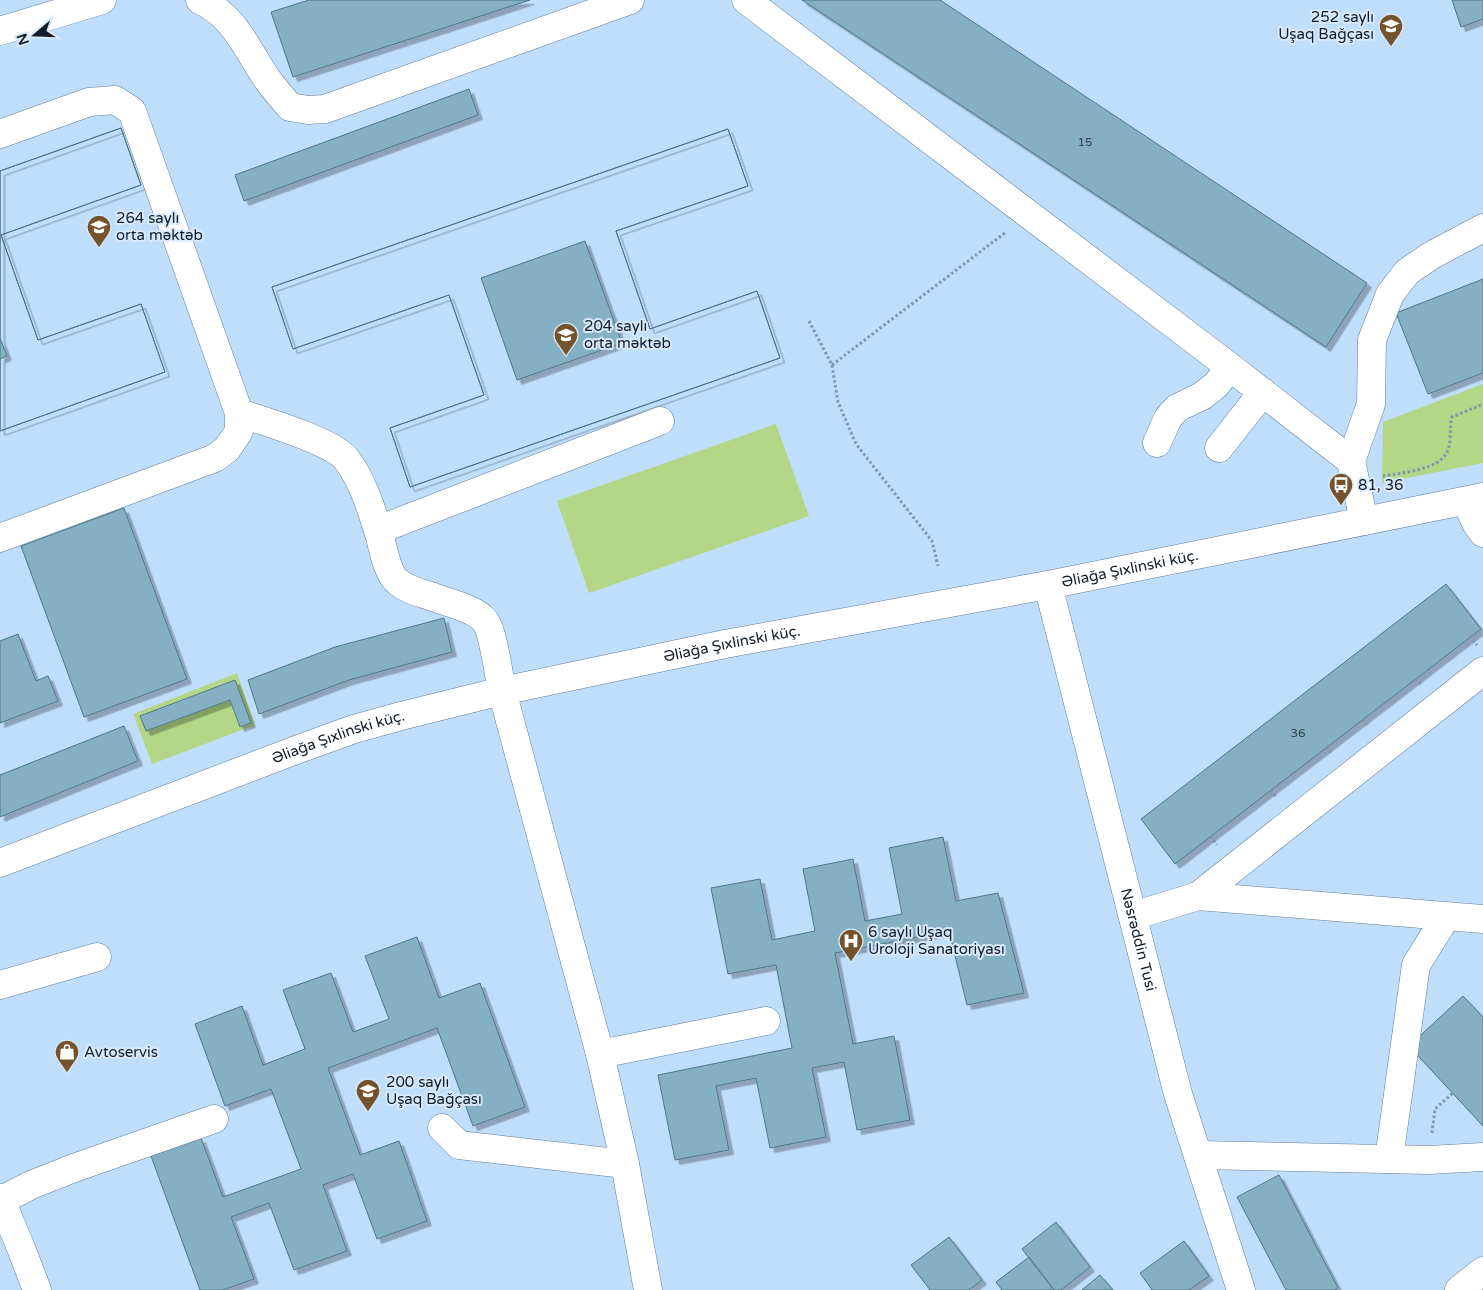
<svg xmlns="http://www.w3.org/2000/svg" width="1483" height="1290" font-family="'Varela Round',sans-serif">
	<defs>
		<filter id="shadow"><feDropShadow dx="4.5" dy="4.5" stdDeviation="0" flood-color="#0004"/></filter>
	</defs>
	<rect width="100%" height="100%" fill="#bfdefc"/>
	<path fill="#b3d786" d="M1483,384V463L1382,483L1383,422Z
		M776,424L809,516L589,593L557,501Z
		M237,673L255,725L152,764L133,714Z"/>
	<path fill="#85afc2" stroke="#4e7688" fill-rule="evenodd" filter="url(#shadow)" d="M309,0H530L293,77L271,12Z
		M802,0H940L1367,283L1326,347Z
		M1452,0H1483V19L1461,27Z
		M469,89L478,115L244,201L235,175Z
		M121,128L141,185L1,235L38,340L141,304L165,372L0,431V359L7,356L0,338V171Z
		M121,128L141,185L1,235L38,340L141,304L165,372L0,431V171Z
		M728,129L748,186L616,231L650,329L757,291L780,358L410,487L390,428L484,395L449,295L293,349L272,287ZM585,241L622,343L517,380L481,278Z
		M728,129L748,186L616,231L650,329L757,291L780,358L410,487L390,428L484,395L449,295L293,349L272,287Z
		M1483,279V373L1428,394L1396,313Z
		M124,508L187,679L84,717L21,546Z
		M1446,584L1481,629L1175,864L1141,819Z
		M444,618L452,652L349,680L259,714L248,680L335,647Z
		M18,634L36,681L48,676L58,701L0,723V641Z
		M235,680L251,723L240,727L230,700L146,731L140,716Z
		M124,726L138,761L0,817V775Z
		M943,837L956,901L998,893L1024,993L967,1005L949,931L835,953L853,1044L894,1036L910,1120L857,1130L844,1062L812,1068L826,1137L770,1148L756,1078L716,1086L729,1150L675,1160L658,1075L792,1048L776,965L728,974L711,888L760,879L772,940L815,931L803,869L853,859L865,921L902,914L889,848Z
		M417,937L439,998L480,983L525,1107L473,1126L437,1028L328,1068L360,1155L399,1141L427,1221L377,1239L353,1174L323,1185L347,1251L294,1270L269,1203L231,1217L254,1279L223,1290H200L151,1156L201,1138L223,1197L301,1169L271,1089L225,1106L195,1024L242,1006L263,1065L305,1049L283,990L331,973L353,1032L389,1019L365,956Z
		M1463,996L1483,1017V1126L1409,1046Z
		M1279,1175L1338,1288L1335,1290H1286L1237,1197Z
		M1056,1222L1090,1267L1061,1290H1054L1022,1249Z
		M949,1237L982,1280L969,1290H930L911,1265Z
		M1184,1241L1209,1276L1189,1290H1152L1140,1273Z
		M1029,1257L1054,1290H1002L996,1282Z
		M1100,1275L1113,1290H1082Z"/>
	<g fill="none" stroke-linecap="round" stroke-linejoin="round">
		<defs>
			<g id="minor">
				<path d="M200,0C238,18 247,52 270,83C276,91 283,99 290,107L308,110L325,109L630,0"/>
				<path d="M746,0L1230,367L1351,461L1364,521"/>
				<path d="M0,31L102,0"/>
				<path d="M0,134L89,102L115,100L132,111L239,413V431L227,449L215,458L0,538"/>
				<path d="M239,413C263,421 333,441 347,460C363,481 372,511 380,537C383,549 388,575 398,582C407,590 422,593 433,597C446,602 477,609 485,621C493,631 499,676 502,691L600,1054L625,1164L648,1290"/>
				<path d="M1157,443L1168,418L1177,408L1202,396L1216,385L1230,367"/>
				<path d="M1219,448L1263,392"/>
				<path d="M1351,461L1371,404L1372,340L1390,294L1407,272L1432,255L1483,228"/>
				<path d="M1466,501L1476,523L1483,533"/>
				<path d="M378,530L660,421"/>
				<path id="s1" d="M1048,585L1178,1094L1241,1290"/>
				<path d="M1198,896L1483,671"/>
				<path d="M1133,916L1198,896L1483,919"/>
				<path d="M0,985L97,957"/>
				<path d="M600,1054L766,1021"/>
				<path d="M442,1128L459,1145L625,1164"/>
				<path d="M1198,1155L1429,1160L1483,1157"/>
				<path d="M1389,1159L1416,965L1446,917"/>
				<path d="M0,1198L21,1248L37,1290"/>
				<path d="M0,1201L31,1185L74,1168L214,1119"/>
				<path d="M1459,1290L1483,1271"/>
			</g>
			<g id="major">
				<path id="s2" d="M0,863L296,750L354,729L401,716L502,691L725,644L1048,585L1483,497"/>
			</g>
		</defs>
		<use href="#minor" stroke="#627e99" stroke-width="29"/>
		<use href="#major" stroke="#627e99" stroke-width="29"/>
		<path stroke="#7e96ad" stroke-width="3" stroke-dasharray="2.5 2.5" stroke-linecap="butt" d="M809,321L832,365L838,402L856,444L932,541L938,566
			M832,365L1006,232
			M1383,476C1401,473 1439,470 1447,452C1452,442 1449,428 1452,417L1483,404
			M1470,636L1477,645
			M1416,678L1421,684
			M1363,719L1368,726
			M1326,747L1332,754
			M1271,790L1277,798
			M1211,836L1217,845
			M1432,1133L1435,1109L1453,1093"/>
		<use href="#minor" stroke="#fff" stroke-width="28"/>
		<use href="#major" stroke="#fff" stroke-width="28"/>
	</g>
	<defs>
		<symbol id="school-pin" viewBox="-11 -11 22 30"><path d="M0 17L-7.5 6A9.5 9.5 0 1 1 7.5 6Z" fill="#75522b" stroke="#d7e9fb"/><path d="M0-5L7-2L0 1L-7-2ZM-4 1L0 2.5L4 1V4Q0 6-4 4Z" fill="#fff"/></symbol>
		<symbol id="bus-pin" viewBox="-11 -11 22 30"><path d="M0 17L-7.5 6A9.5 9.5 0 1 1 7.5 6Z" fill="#75522b" stroke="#d7e9fb"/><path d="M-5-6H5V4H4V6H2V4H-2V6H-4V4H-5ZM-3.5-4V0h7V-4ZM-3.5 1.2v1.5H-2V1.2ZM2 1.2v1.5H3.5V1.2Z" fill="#fff"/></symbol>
		<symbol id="hospital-pin" viewBox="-11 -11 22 30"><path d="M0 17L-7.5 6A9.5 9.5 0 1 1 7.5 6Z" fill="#75522b" stroke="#d7e9fb"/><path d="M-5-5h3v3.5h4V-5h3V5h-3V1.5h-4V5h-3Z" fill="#fff"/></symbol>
		<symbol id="shop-pin" viewBox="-11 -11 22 30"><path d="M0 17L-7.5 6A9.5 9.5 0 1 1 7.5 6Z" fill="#75522b" stroke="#d7e9fb"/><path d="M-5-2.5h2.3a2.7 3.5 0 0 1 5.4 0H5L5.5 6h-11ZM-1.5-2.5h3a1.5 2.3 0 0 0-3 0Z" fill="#fff"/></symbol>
	</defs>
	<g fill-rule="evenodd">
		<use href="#school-pin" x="1377" y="12" width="28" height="38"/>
		<use href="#school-pin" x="85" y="213" width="28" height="38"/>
		<use href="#school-pin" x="552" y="321" width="28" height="38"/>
		<use href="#bus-pin" x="1327" y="471" width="28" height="38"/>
		<use href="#hospital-pin" x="837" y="927" width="28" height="38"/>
		<use href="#shop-pin" x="53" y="1038" width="28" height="38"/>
		<use href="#school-pin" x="354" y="1077" width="28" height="38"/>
	</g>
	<g text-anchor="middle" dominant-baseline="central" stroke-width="4" stroke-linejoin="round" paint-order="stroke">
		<g font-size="12" fill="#2f424e">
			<text x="1085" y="142">15</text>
			<text x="1298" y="733">36</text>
		</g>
		<g font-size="15" fill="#121d28" stroke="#d7e9fb" text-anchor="start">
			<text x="1374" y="17" text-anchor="end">252 saylı<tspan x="1374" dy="17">Uşaq Bağçası</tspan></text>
			<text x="116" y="218">264 saylı<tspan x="116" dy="17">orta məktəb</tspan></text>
			<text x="584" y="326">204 saylı<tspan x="584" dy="17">orta məktəb</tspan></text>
			<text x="1358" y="485">81, 36</text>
			<text x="868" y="932">6 saylı Uşaq<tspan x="868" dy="17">Uroloji Sanatoriyası</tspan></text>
			<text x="84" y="1052">Avtoservis</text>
			<text x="386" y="1082">200 saylı<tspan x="386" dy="17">Uşaq Bağçası</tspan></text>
		</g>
		<g font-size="15" fill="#121d28" stroke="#d7e9fb">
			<text stroke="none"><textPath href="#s2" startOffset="1171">Əliağa Şıxlinski küç.</textPath></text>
			<text stroke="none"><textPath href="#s2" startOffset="766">Əliağa Şıxlinski küç.</textPath></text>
			<text stroke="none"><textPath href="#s2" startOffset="361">Əliağa Şıxlinski küç.</textPath></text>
			<text stroke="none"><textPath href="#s1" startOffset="366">Nəsrəddin Tusi</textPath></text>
		</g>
	</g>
	<g transform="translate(35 35) rotate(251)" stroke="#d7e9fb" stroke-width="4" paint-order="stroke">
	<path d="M0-4L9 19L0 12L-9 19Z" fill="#121d28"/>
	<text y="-8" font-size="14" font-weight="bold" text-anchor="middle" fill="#121d28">N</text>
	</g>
</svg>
